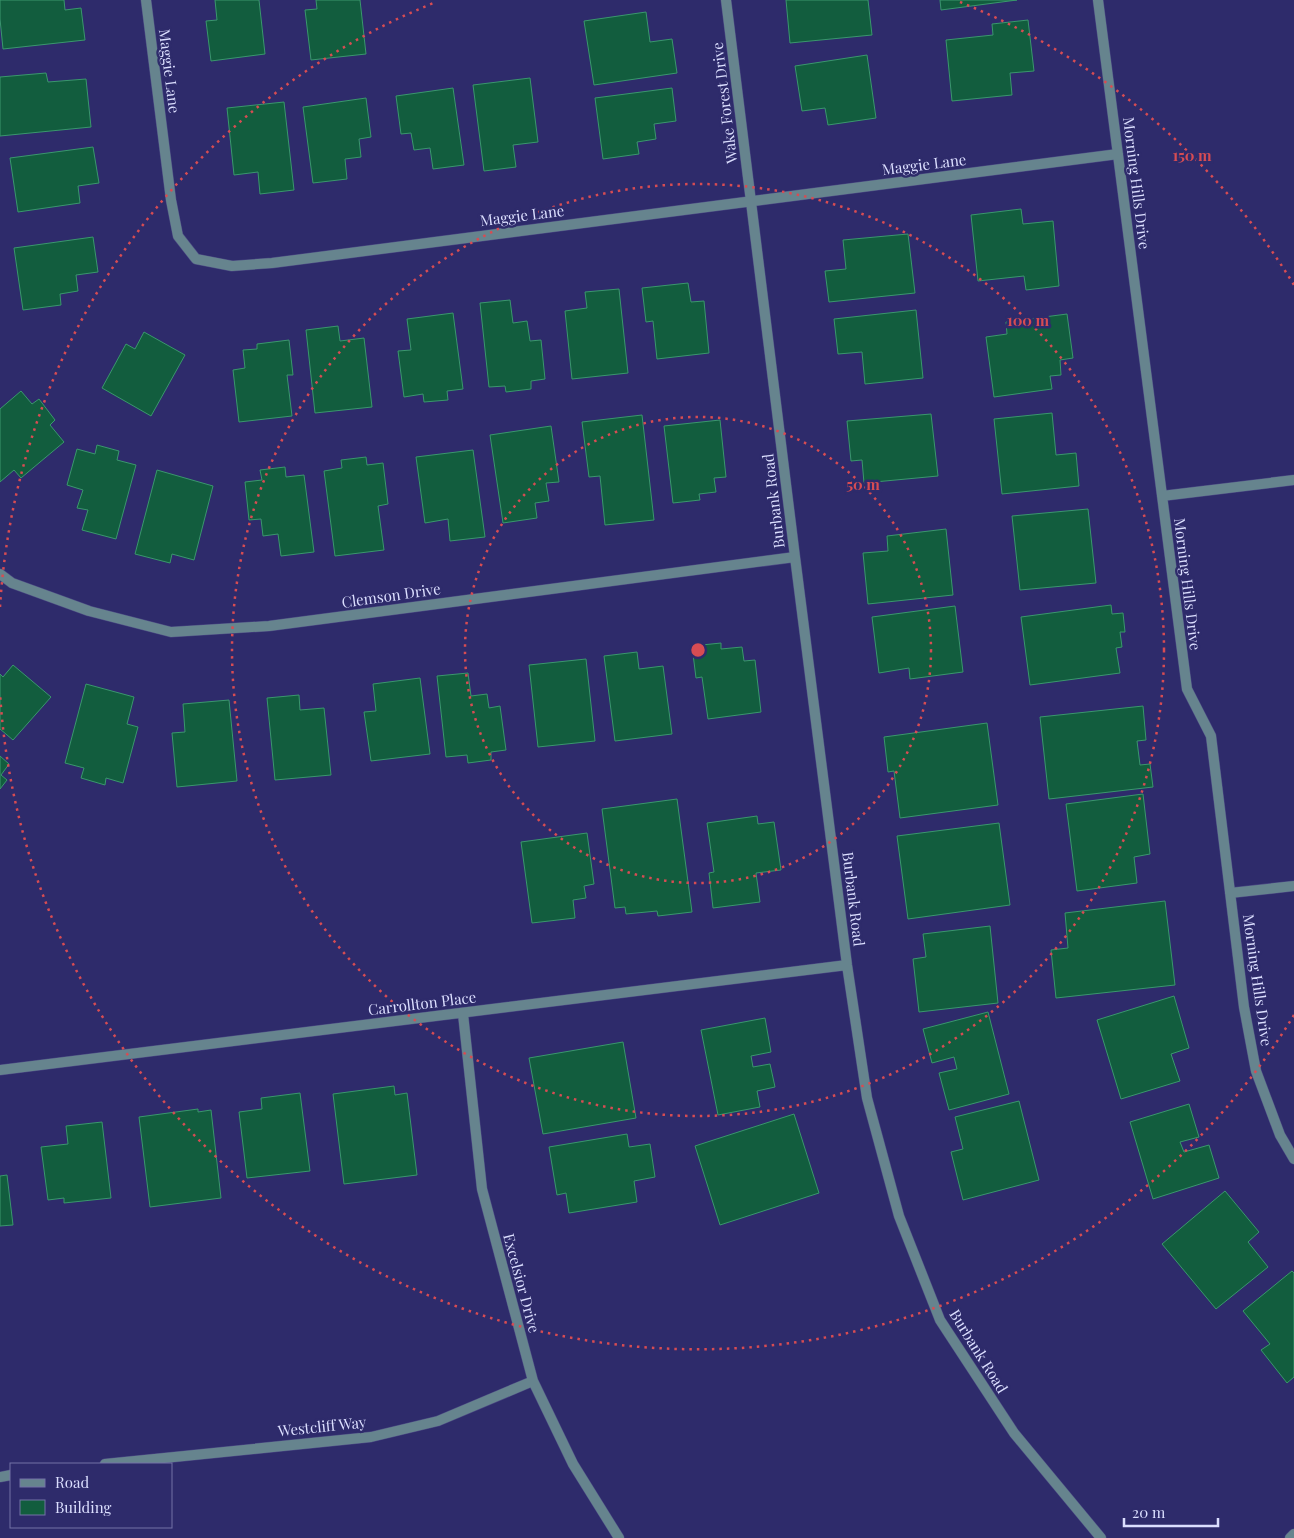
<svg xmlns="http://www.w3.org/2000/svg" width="1294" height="1538" font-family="'Playfair Display',serif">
	<rect width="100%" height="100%" fill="#2e2b6b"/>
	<path fill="#125d3e" stroke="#3a976d" d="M0,0H64L65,10L81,8L85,40L3,49L0,19Z
		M215,0H259L265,54L211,61L206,21L217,20Z
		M316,0H360L366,54L311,60L305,10L317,9Z
		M786,0H868L872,35L790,43Z
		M940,0H1017L941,10Z
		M646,12L650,42L672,39L677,73L594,85L584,21Z
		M1028,20L1034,71L1010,73L1012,95L952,101L946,40L993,35L992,24Z
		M867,55L876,118L828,125L825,108L802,111L795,66Z
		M46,73L48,82L86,79L91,127L0,136V77Z
		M530,78L538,142L513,145L516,167L484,171L473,85Z
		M453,88L464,165L433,169L430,148L414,150L411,133L401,134L396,96Z
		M672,88L676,121L654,124L656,139L637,142L639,154L603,159L595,98Z
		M366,98L371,137L359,139L361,157L345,159L347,179L313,183L303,107Z
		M284,102L294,190L260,194L258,172L234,175L227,108Z
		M93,147L99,183L78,186L80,203L18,212L10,158Z
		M1021,209L1023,224L1053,221L1059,286L1026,290L1024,276L978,281L971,215Z
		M908,234L915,293L829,302L825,271L846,269L843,240Z
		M93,237L98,272L76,275L78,291L60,294L61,305L23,310L14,248Z
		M688,283L691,302L704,301L709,353L657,359L653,321L646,322L642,288Z
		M619,289L628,373L572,379L565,311L587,308L585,292Z
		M510,300L513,323L527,321L530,341L541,340L545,379L531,381V389L506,392L505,386L489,387L480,303Z
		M916,310L923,378L865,384L862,352L838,354L834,319Z
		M453,313L463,389L447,391L448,400L424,402L423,394L404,397L398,351L411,350L407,319Z
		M1067,314L1073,358L1060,360L1061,375L1050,376L1052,389L994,397L986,337L1007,334L1006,322Z
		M338,326L340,341L364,338L372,407L315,413L306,330Z
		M144,332L185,355L151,416L102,388L126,344L135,349Z
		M289,340L293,375H287L292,416L239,422L233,370L245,368L243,350L257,349V344Z
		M21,391L32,404L39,399L55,420L50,425L64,442L21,478L14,470L0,482V409Z
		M1052,413L1056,455L1076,453L1079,486L1002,494L994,419Z
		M931,414L938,476L864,483L862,460L851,461L847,421Z
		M642,415L654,520L605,525L600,476L589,477L582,422Z
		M720,420L726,477L714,478L716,492L699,494L700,500L673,503L664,426Z
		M551,426L559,482L546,483L549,501L535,503L537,518L503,523L490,435Z
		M97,445L119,451L117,460L136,465L116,539L82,530L88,510L77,508L83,490L67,485L77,449L95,454Z
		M473,450L485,537L450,541L448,519L425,523L416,457Z
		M366,457L367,465L383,463L388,504L378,506L384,550L335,556L324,471L342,468L341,460Z
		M285,467L286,477L304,475L314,552L281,556L278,534L263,536L261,519L249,520L245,482L262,480L260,470Z
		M157,470L213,486L194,560L172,554L170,563L135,554Z
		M1088,509L1096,583L1020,590L1012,516Z
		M946,529L953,595L868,604L863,553L888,551L887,536Z
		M1111,605L1112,614L1123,613L1125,632H1120L1122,647L1116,648L1120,673L1030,685L1021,617Z
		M955,606L963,672L910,679L909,668L879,673L872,617Z
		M721,643V649L742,647L744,661L755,660L761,712L708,719L702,677L696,678L692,646Z
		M637,652L639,669L663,666L672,734L615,741L604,656Z
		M586,659L595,741L538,747L529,665Z
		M13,665L51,697L13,740L0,729V674L3,677Z
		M468,673L471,696L487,694L489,708L500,706L506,750L491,752V760L468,763L467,755L446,757L437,676Z
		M420,678L430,754L371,761L364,712L376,711L373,684Z
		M86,684L134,697L127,724L138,727L123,783L106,778L105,785L81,778L84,768L65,763Z
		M299,695L300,710L324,708L331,775L275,780L267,698Z
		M229,700L237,781L177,787L172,733L185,732L183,704Z
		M1143,706L1146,740L1137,741L1140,765L1150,764L1153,787L1049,799L1040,717Z
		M987,723L998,805L900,818L894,771L888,772L884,737Z
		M0,756L9,764L1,775L7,780L0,789Z
		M1143,794L1150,854L1134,857L1137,883L1077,891L1066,804Z
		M677,799L692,912L658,916L657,911L626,914L625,907L615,908L602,809Z
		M757,816L758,824L774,822L781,870L756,873L760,902L713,908L709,873L714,872L707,823Z
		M999,823L1010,905L908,919L897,836Z
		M587,833L594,884L584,886L586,898L573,900L575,918L532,923L521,842Z
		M1165,901L1175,985L1056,998L1051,950L1068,948L1065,913Z
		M990,926L998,1003L919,1012L913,959L926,957L923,934Z
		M1174,996L1189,1048L1171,1054L1180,1081L1121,1099L1097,1020Z
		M988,1012L1009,1094L949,1110L939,1073L957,1069L954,1057L932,1063L923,1029Z
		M765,1018L771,1052L751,1056L753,1067L770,1064L775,1087L757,1091L760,1107L718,1115L701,1030Z
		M623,1042L636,1118L543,1134L529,1058Z
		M394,1086L395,1095L407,1093L417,1175L344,1184L333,1094Z
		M300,1093L310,1171L247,1178L239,1112L262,1109L261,1098Z
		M1019,1101L1039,1180L963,1200L951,1152L963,1149L955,1117Z
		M1189,1104L1199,1137L1180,1142L1184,1152L1209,1145L1219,1178L1153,1199L1130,1122Z
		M198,1109V1112L211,1110L221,1198L150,1207L139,1117Z
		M794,1114L819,1193L720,1225L695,1146Z
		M102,1122L111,1198L64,1203V1198L48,1200L41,1147L68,1144L66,1126Z
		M627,1134L629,1147L650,1144L655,1177L634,1181L637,1202L569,1213L566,1193L557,1195L549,1147Z
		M7,1175L13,1225L0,1226V1176Z
		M1225,1191L1259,1232L1248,1242L1268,1267L1216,1309L1162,1244Z
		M1292,1271L1294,1273V1377L1287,1383L1261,1350L1270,1344L1243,1311Z"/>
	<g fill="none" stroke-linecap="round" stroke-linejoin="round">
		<defs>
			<path id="minor" d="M146,0L171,200L178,236L196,259L232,266L272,263L1118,154
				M726,0L795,557L847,965L867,1098L899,1216L940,1320L1014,1433L1101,1538
				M1098,0L1187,689L1211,736L1244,1007L1256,1071L1280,1135L1294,1159
				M1162,496L1294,480
				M0,574L12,583L89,611L171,632L269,626L795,557
				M1230,893L1294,886
				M463,1014L482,1189L533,1381L573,1464L619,1538
				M0,1070L847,965
				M105,1464L371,1437L438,1421L533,1381
				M0,1477L11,1475
				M1290,1538L1294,1534"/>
		</defs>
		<use href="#minor" stroke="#4a4883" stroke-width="11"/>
		<use href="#minor" stroke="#66848e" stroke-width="10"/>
	</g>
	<g fill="none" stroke="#d74c53" stroke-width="2.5" stroke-dasharray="2.5 5">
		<circle cx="698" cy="650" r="233"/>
		<circle cx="698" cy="650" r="466"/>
		<path d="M1294 1015A699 699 0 0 1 0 693M0 607A699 699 0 0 1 436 2M960 2A699 699 0 0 1 1294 285"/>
	</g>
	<g text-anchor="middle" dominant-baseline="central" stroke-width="5" stroke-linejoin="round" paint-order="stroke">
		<g font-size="15" fill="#dbdefe" stroke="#2e2b6b">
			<text transform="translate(170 71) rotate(83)">Maggie Lane</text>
			<text transform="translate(724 103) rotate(-97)">Wake Forest Drive</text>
			<text transform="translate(924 164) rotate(-7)">Maggie Lane</text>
			<text transform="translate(1137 183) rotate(83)">Morning Hills Drive</text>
			<text transform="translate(522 215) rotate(-7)">Maggie Lane</text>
			<text transform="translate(773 501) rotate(-97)">Burbank Road</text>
			<text transform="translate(1188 584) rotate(83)">Morning Hills Drive</text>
			<text transform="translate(391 595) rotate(-8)">Clemson Drive</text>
			<text transform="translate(854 899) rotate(83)">Burbank Road</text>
			<text transform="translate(1258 980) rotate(82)">Morning Hills Drive</text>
			<text transform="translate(422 1003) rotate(-7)">Carrollton Place</text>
			<text transform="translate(522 1283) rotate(75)">Excelsior Drive</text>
			<text transform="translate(979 1351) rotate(58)">Burbank Road</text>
			<text transform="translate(322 1426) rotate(-6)">Westcliff Way</text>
		</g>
	</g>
	<circle cx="698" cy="650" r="8" fill="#d74c53" stroke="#2e2b6b" stroke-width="2.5"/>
	<g font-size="15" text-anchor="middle" font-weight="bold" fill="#d74c53" stroke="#2e2b6b" stroke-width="5" stroke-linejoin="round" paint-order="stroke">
		<text x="1192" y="161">150 m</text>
		<text x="1028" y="326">100 m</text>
		<text x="863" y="490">50 m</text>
	</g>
	<rect x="10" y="1463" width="162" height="65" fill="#2e2b6b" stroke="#7373a6"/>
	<rect x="20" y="1479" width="25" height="8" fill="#66848e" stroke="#7373a6"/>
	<text x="55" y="1488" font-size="15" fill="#dbdefe">Road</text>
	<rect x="20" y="1500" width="25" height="15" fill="#125d3e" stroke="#7373a6"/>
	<text x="55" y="1513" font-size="15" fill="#dbdefe">Building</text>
	<path d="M1124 1518v8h94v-8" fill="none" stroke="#dbdefe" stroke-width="2.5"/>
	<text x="1132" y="1518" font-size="15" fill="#dbdefe" stroke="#2e2b6b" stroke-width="4" paint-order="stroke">20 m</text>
</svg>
